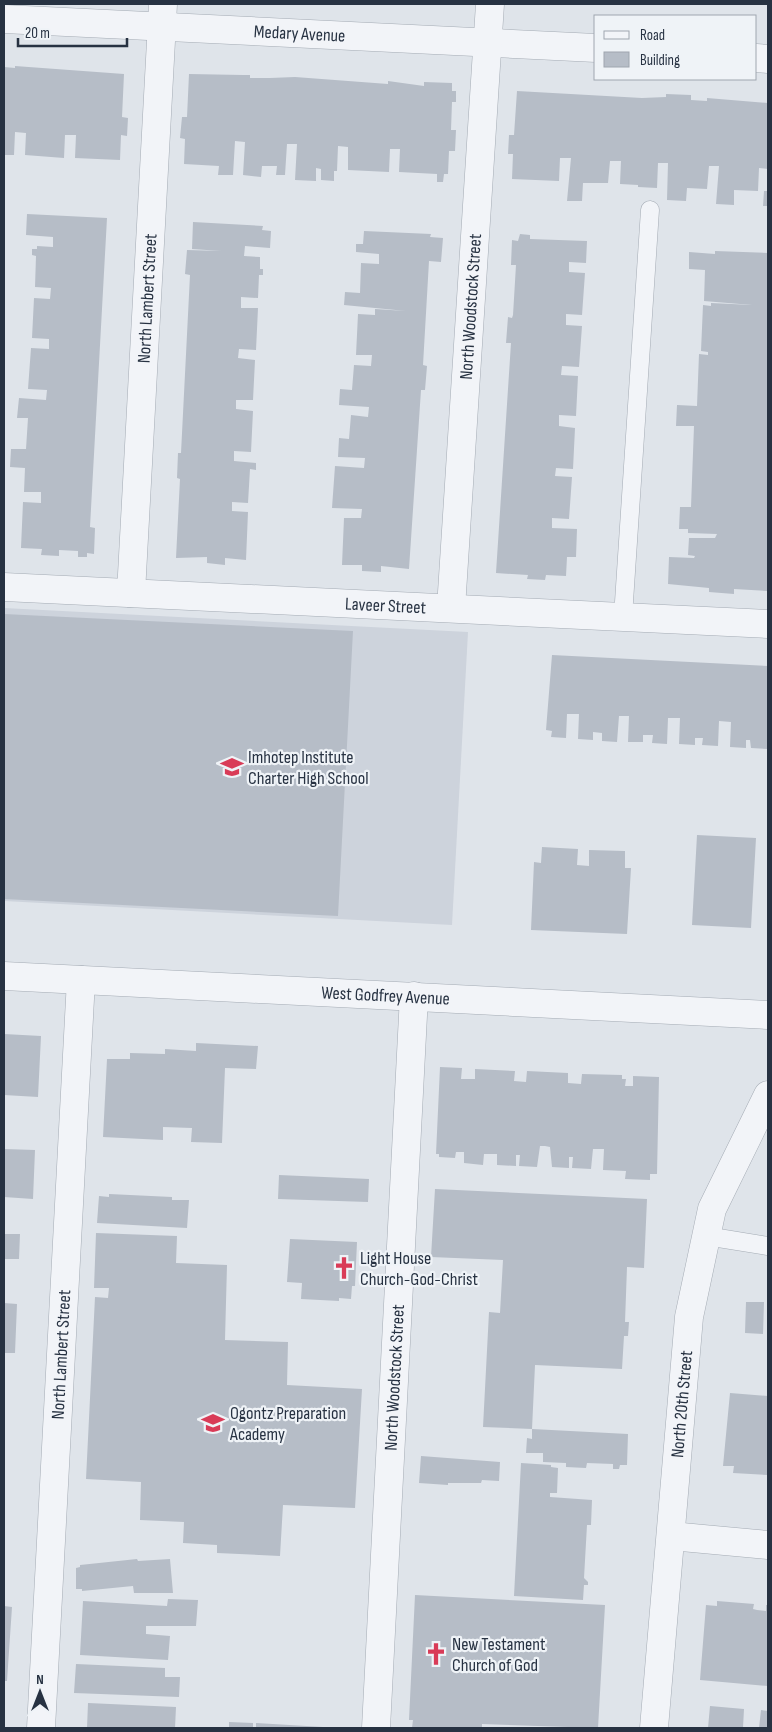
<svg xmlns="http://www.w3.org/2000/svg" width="772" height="1732" font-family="'Sofia Sans Condensed',sans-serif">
	<rect width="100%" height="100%" fill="#dfe4ea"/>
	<path fill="#cdd3dc" d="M4,608L468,632L452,925L4,901Z"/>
	<path fill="#b6bdc7" d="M15,66L124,74L122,117L128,118L127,136L121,135L120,160L75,158L76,135H65L64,158L25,155L26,133L15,132L14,155H4V67L15,68Z
		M189,74L243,75H250V78H270L295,77L388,84V81L424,86V82L452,83V91H456V102H452L451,130H456L455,151H449L448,174H444L443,182H437V174L399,172L400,149H390L389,172L348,170V147L338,146L337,171H334V181L321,180V169L316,168V181L295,180L297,144H287L285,175H276L277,166H262L261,177L243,175L245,142L235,141L233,175H218L219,166L184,164L185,139L180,138L182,117H187Z
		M517,91L642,98L666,97V94L691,95V100L707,101V98L768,103V169L759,168L758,191L734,190V205L716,204L719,166H709L707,189L687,188L686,201L667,200L668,163H658L657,188L638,187V185L620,184L621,161H610L608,183H583L582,201H567L571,158H560L559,181L512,179L513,154H508L509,135H514Z
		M764,191H768V206H763Z
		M27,214L107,218L90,527L95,528L94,554L87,553V557H78V551L59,550V556L41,555L42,549L21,548L23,502L41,503V492H24L25,468L10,467L11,449H26L28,418H17L19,398L46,400L47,390L28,389L31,348L49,349V339L32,338L34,298L50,299L51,288L35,287L36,256L32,255V249H37V246L53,247V237L26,235Z
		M193,222L263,226L262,230L271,231L270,248L245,246L244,256L260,257V269H263V275H259L258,298L241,297V308H258L256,350L239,349L238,358L255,360L253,400H236V409L253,411L251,452L234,451V461L256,463V470L250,469L248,503L232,502V511L248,512L246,560L225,558V565L207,563V557L176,558L180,479L177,478L178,453H181L190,275L185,274L187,250L221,251L192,249Z
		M364,231L431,234L430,237L443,238L441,262L429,261L423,365L427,366L425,390H421L409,569L381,566V572L362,571V565H342L344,518H361L362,509L332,508L335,466L364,468L365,458L338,457L339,438L349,439L351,415L368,417L369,407L339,405L340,389L352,390L354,365L371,366L372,355H356L358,314L375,315V309L406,311L344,305L345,292L360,293L361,263L379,264V254L356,252V244H363Z
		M520,234L530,235V239L587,241L586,263L569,262V272L585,273L582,315L566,314V325L582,326L579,367L562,366L561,375L578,376L576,416L559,415V426L575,428L573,469L556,468L555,476L572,477L569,519L552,518V528L577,529L576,557H567L566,576L546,575L545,580L527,579L528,575L496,573L511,343H506L508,317L512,318L513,315L516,265H511L512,240L518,241Z
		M715,251L768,253V591L734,589V594L709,592V588L668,584L669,557L694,558L695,556L688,555L689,538H715L717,534L688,533V529H679L680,507H691L694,426H676L677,405L697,406L699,354L708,355V352L701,351L703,305L711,306V303L752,305L704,301L705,270L689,269V252L715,254Z
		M4,614L353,631L338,916L4,899Z
		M552,655L768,666V749L751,748L750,740H746V748L730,747L731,722L719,721L718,746L702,745L703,738H695V745L679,744L680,718H668L667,744L652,743L653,735H643V742H628L629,716H619L617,742L602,741V733L593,732V740L578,739L579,714H567L566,738L551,737L552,731L546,730Z
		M697,835L756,838L751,928L692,925Z
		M542,847L578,849L577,865L589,866V850L625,851V868H631L627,934L531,930L534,862L541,863Z
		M4,1034L41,1036L38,1097L4,1095Z
		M196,1043L258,1046L256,1069L225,1068L222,1143L191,1142L192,1128L163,1127V1140L103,1137L107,1059H130V1053L165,1054V1049L196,1051Z
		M440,1067L462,1068L461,1079H475V1069L515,1071L514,1081L526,1082L527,1071L568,1073V1083L581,1084L582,1074L622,1075V1079H626L625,1086H633V1076L659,1077L657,1174H650V1180L625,1179L626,1171L603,1170L604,1149H593L591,1169L572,1168L573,1157H569V1168L552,1167L550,1147L545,1146H540L537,1167L519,1166L520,1155H516V1166L497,1165V1154H484L483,1165L464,1163V1152H456L455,1158L439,1157V1154H436Z
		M4,1149L35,1150L33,1199L4,1197Z
		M279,1175L369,1179L368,1202L278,1199Z
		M435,1189L647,1199L644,1268L627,1267L625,1322H629L628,1336H624L622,1369L535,1365L532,1429L483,1427L489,1312L500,1313L503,1260L431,1257Z
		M109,1194L172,1197V1200H189L187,1228L97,1223L99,1196L109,1197Z
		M96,1233L177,1236L176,1263L227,1265L225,1340L288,1342L287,1385L362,1389L355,1508L283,1505L280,1556L217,1553V1545L183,1543L184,1522L140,1520L141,1482L86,1479L95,1297L108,1298L109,1288H94Z
		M4,1234H20L19,1259H4Z
		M290,1239L357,1242L355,1286H352L351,1299L339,1298V1301L301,1299L302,1283L287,1282Z
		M746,1302H764L763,1334L745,1333Z
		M4,1303L17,1304L15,1353H4Z
		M730,1393L768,1396V1475L733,1473L734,1466H723Z
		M532,1429L628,1434L627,1465H620L619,1469H613V1464L587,1463L586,1468L566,1467V1463L543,1462V1453H526L527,1438L532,1439Z
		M421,1456L500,1462L499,1481L482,1480L481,1483H448V1485L419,1483Z
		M521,1463L551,1465V1467L558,1468L557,1493H550V1497L592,1500L591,1525H587L584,1578L588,1582V1585H584L583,1600L514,1596Z
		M137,1559L138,1561L170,1559L173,1593H134L133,1586L82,1591V1589H76V1568L80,1567V1565Z
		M415,1595L605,1605L598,1728L482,1724V1728H412L413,1720H409Z
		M168,1599L198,1600L196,1626H146V1634L170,1636L168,1660L80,1655L83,1601L167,1606Z
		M717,1601L754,1604L753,1609L757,1610L766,1611V1605H768V1686L700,1680L706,1605L717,1606Z
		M4,1606L12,1607L7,1681H4Z
		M76,1664L165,1668V1677H180L179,1697L74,1693Z
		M88,1703L176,1707L175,1728H87Z
		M710,1706L744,1709L743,1728H708Z
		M761,1710L768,1711V1728H759Z
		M229,1722L253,1723V1728H229Z
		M256,1723L323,1727V1728H256Z"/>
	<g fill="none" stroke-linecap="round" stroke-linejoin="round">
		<defs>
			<path id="service" d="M623,617L650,210
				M706,1236L768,1246"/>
			<g id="minor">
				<path id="s1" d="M4,19L596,48"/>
				<path d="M756,58L768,59"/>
				<path id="s2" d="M4,587L768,624"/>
				<path id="s3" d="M131,593L163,4"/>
				<path id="s4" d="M451,608L490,4"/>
				<path id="s5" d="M4,976L768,1015"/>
				<path d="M671,1536L768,1545"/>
				<path id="s6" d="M41,1728L81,980"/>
				<path id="s7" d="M376,1728L414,996"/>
			</g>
			<g id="tertiary">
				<path id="s8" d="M654,1728L689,1317L712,1209L768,1095"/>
			</g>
		</defs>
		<use href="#service" stroke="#a4abb4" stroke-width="19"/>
		<use href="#minor" stroke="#a4abb4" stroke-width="29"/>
		<use href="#tertiary" stroke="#a4abb4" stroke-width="29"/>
		<use href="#service" stroke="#f2f4f8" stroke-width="18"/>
		<use href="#minor" stroke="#f2f4f8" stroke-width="28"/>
		<use href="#tertiary" stroke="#f2f4f8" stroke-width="28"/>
	</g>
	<defs>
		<symbol id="school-bare" viewBox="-9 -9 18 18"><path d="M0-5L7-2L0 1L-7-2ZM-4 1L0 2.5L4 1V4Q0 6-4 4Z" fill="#d93b57" stroke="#eff3f7" stroke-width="2.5" paint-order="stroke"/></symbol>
		<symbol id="church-bare" viewBox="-9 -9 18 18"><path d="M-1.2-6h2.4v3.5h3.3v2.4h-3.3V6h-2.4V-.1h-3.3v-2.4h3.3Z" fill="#d93b57" stroke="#eff3f7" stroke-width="2.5" paint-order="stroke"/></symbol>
	</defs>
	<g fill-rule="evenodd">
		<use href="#school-bare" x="216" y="751" width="32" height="32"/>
		<use href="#church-bare" x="328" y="1252" width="32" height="32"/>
		<use href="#school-bare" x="197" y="1407" width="32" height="32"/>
		<use href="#church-bare" x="420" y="1638" width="32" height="32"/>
	</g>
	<g text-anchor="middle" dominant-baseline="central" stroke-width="4.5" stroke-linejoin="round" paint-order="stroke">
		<g font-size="18" fill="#273242" stroke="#eff3f7">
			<text stroke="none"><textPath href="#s1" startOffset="296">Medary Avenue</textPath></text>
			<text stroke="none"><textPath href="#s3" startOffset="295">North Lambert Street</textPath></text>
			<text stroke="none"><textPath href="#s4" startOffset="302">North Woodstock Street</textPath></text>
			<text stroke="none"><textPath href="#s2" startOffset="382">Laveer Street</textPath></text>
			<text stroke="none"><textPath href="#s5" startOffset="382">West Godfrey Avenue</textPath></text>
			<text stroke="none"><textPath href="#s6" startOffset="374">North Lambert Street</textPath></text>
			<text stroke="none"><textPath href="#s7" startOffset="351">North Woodstock Street</textPath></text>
			<text stroke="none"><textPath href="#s8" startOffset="325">North 20th Street</textPath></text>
		</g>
		<g font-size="18" fill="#273242" stroke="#eff3f7" text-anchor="start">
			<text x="248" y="757">Imhotep Institute<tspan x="248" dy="21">Charter High School</tspan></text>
			<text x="360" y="1258">Light House<tspan x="360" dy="21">Church-God-Christ</tspan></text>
			<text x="230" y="1413">Ogontz Preparation<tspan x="230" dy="21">Academy</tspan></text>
			<text x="452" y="1644">New Testament<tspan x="452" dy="21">Church of God</tspan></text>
		</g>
	</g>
	<rect width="772" height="1732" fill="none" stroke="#273242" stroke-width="10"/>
	<rect x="594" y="15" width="162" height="65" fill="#eff3f7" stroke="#9fa6af"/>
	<rect x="604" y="31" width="25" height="8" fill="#f2f4f8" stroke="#9fa6af"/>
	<text x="640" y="40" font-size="15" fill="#273242">Road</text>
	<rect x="604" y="52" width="25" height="15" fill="#b6bdc7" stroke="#9fa6af"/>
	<text x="640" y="65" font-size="15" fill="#273242">Building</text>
	<g transform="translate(40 1692)" stroke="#eff3f7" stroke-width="4" paint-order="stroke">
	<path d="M0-4L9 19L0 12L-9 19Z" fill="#273242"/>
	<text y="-8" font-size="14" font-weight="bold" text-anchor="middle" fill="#273242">N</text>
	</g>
	<path d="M18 38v8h109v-8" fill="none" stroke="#273242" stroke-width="2.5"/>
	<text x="25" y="38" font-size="15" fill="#273242" stroke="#eff3f7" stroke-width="4" paint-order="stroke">20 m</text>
</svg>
